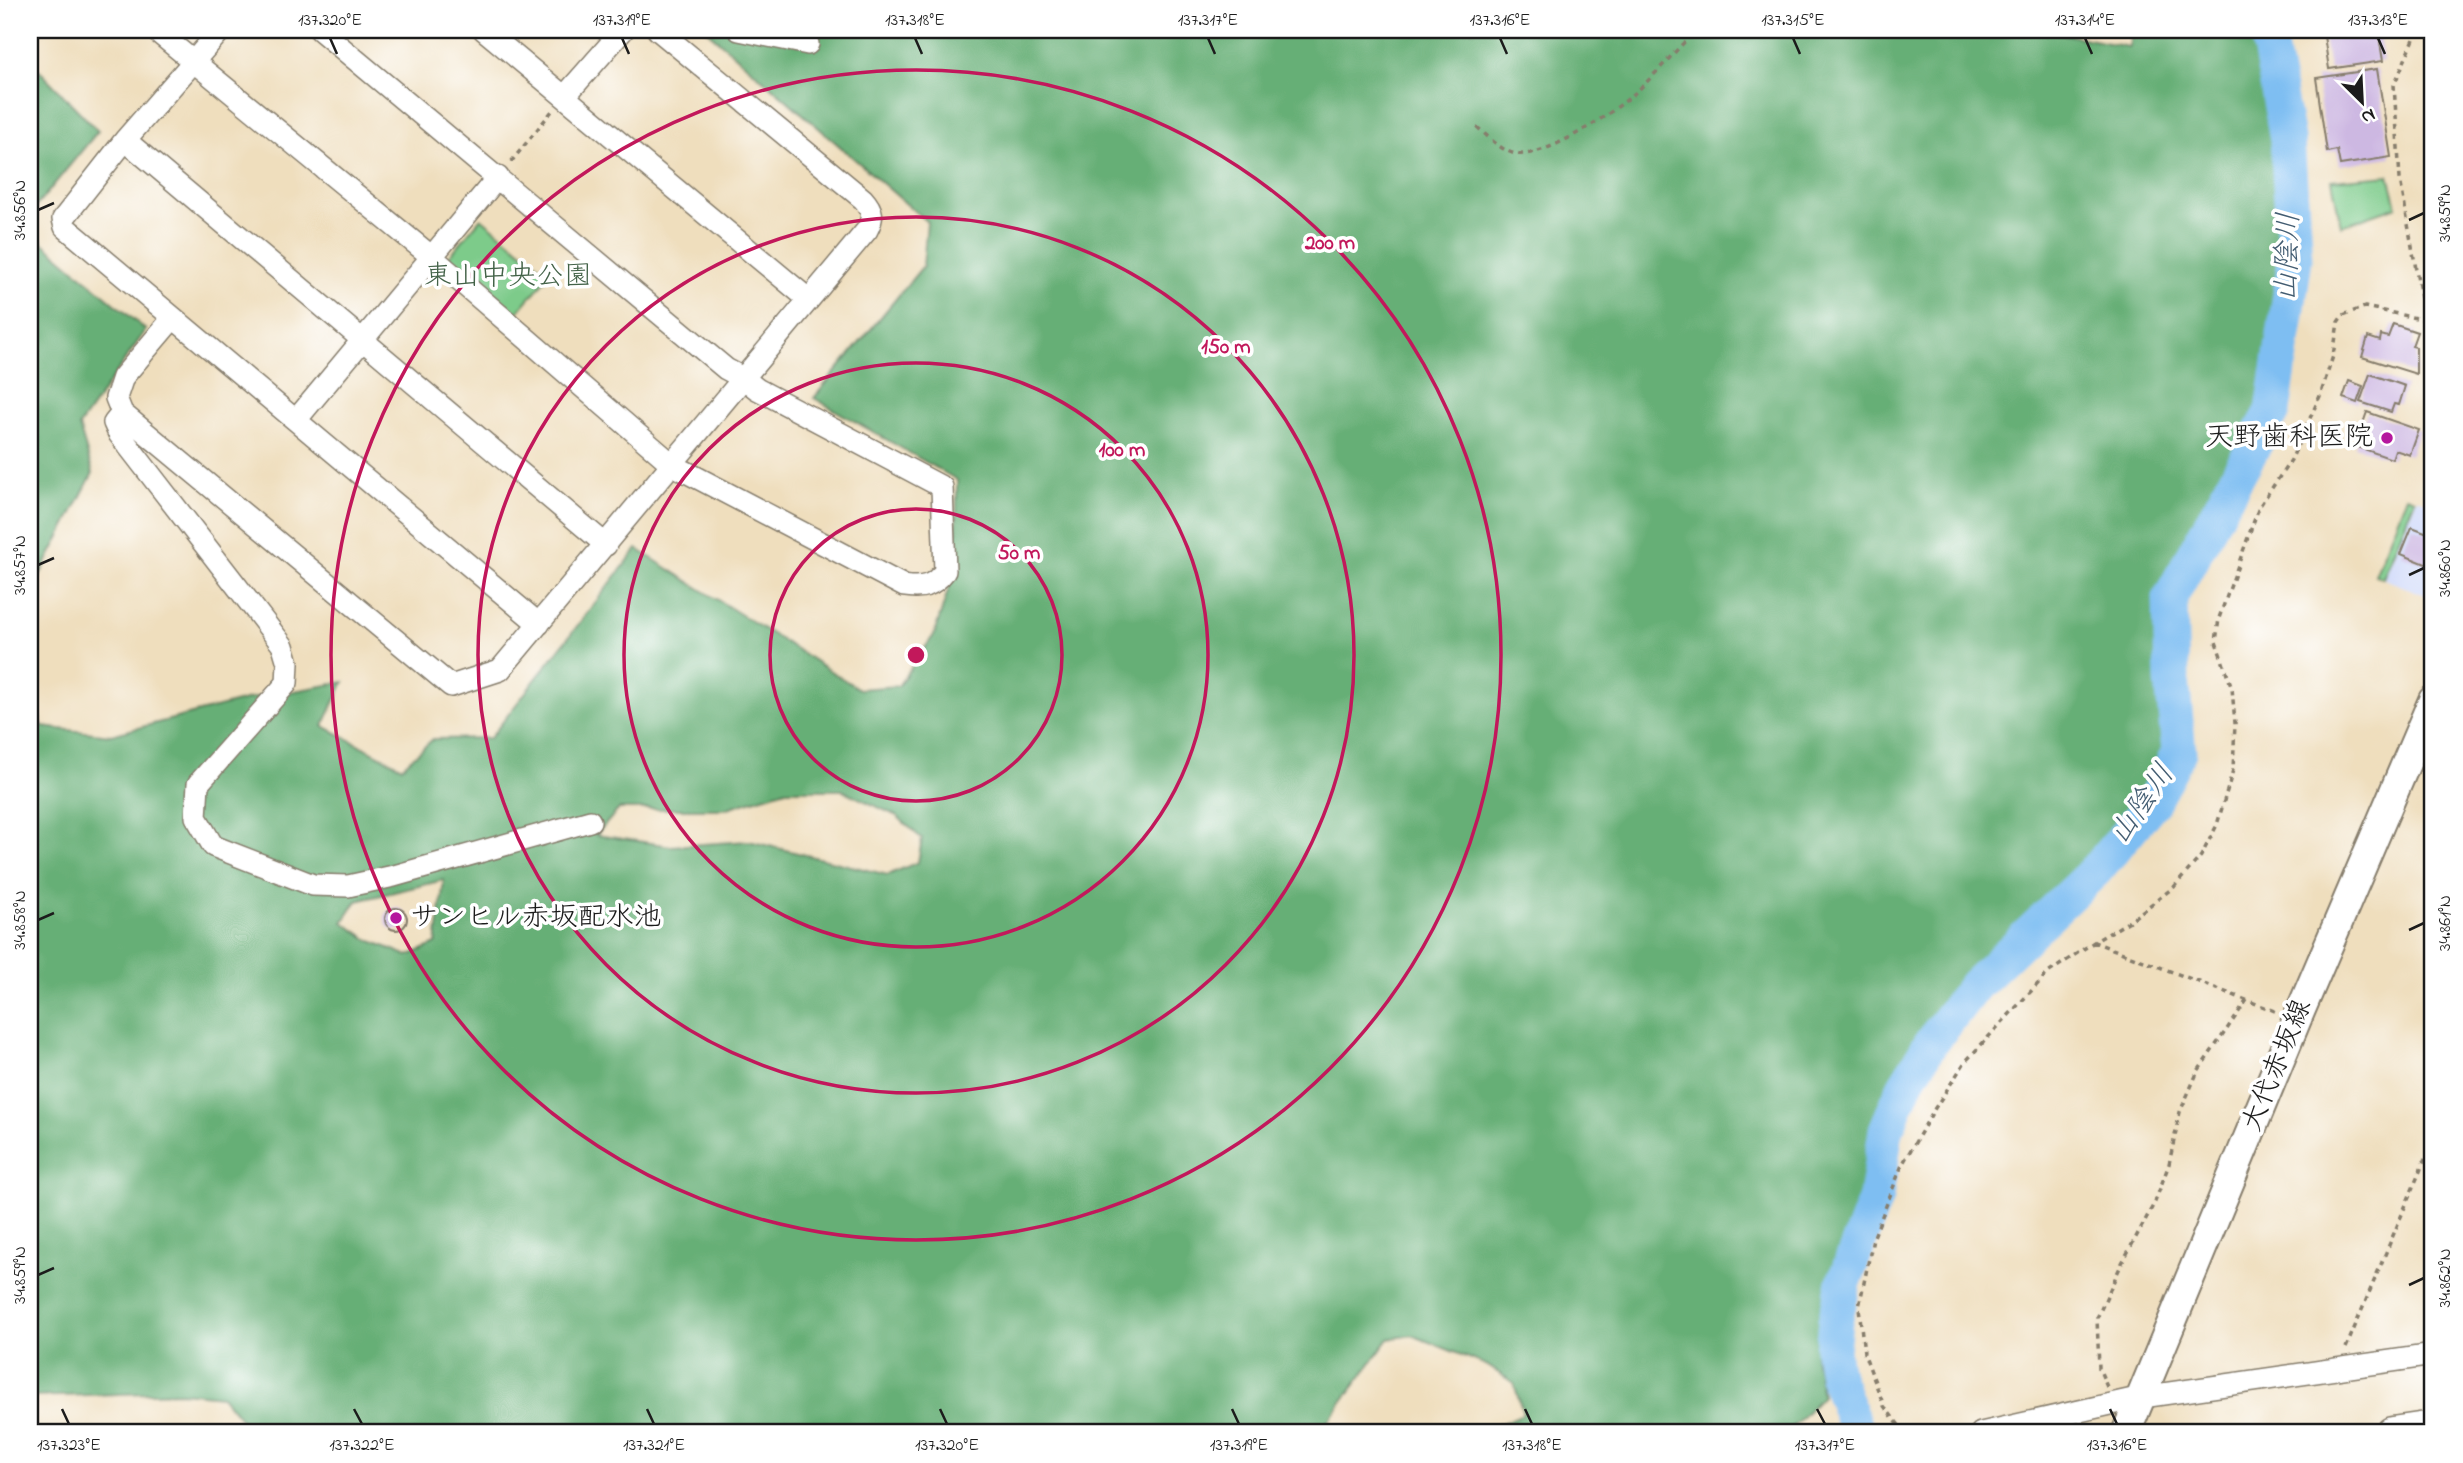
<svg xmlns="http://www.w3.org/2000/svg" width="2463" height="1463" font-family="'Indie Flower','Klee One',sans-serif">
	<rect width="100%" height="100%" fill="#fff"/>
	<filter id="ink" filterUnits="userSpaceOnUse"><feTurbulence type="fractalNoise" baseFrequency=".0143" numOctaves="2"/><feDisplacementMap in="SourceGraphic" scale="14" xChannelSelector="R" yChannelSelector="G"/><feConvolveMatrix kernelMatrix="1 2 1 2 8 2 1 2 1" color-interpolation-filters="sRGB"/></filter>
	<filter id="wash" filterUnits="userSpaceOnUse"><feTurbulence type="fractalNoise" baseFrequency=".00686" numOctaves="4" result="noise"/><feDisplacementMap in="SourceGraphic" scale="28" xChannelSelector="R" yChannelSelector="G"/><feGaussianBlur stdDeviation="1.57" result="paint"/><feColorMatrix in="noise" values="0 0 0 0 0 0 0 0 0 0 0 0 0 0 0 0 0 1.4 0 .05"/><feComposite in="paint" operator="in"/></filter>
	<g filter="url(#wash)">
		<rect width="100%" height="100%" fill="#efdebd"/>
		<path fill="#d0daf9" d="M2417,498L2427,502L2433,516V598L2384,579Z"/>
		<path fill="#7dcb8a" stroke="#4c7453" stroke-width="2" d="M2389,175L2397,206L2341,226L2332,180Z
			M481,218L550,274L513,318L448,258Z
			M2407,496L2415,499L2383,578L2375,575Z"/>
		<path fill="#66af76" stroke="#416649" stroke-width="2" fill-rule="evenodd" d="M706,30H2042L2129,47L2132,30H2261L2273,128L2283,264L2260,415L2185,557L2159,619L2163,702L2170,757L2134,811L2084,868L1970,974L1912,1046L1875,1122L1865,1192L1845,1268L1815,1355L1822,1396L1787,1433H1488L1493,1427L1523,1414L1514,1383L1486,1365L1412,1335L1389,1339L1319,1433H252L222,1396L181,1392L30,1397V693L43,727L111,735L249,699L344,682L323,726L402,767L433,739L490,738L637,549L859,689L898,686L934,635L956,565L957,480L814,398L923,266L927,222ZM786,790H842L897,816L922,839L918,862L888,875L749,841L671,846L596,835L619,809H724ZM444,880L436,944L408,956L369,940L343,922L357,901Z
			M30,66L39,70L98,131L30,214Z
			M30,215L42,242L146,330L79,426L93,473L30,594Z"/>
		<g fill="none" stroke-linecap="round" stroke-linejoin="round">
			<path stroke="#7ebef2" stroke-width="35" d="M1857,1433L1836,1376L1832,1351L1835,1322L1844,1282L1876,1197L1886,1130L1904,1087L1932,1041L1975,985L2096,870L2153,802L2179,752L2172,679L2170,598L2273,411L2295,259L2287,139L2267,30"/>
		</g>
		<g id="blocks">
			<path fill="#cdb8e2" d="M2362,30H2378L2383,61L2329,69L2324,36Z
				M2377,69L2391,157L2340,165L2337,150L2327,152L2316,78Z
				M2393,324L2417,332L2412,346L2416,347V374L2362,357L2368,337L2380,341L2381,335L2388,337Z
				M2370,374L2405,386L2399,405L2394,404L2391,412L2360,402Z
				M2349,381L2363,386L2357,403L2343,398Z
				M2367,412L2419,430L2410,455L2395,450L2392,459L2355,446Z
				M2412,527L2433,535V567L2401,554Z
				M385 919a11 11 0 1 1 22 0a11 11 0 1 1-22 0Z"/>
		</g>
	</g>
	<g filter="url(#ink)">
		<use href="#blocks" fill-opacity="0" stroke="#867d6c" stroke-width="2"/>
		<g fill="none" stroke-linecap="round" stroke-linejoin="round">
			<defs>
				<path id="minor" d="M155,30L432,257L673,465L904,586C923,589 933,586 945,571L942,487L757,389L743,378L726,369L320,30
					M221,30L125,140L63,219L65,227L539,624
					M484,30L808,299
					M739,30L808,44L803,30
					M565,96L623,30
					M125,140L606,545
					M173,318L123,377L116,398L122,413L451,686L500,670L867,230C874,217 873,210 863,199L658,30
					M122,413L114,423L119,434L283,646L288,663L287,683L198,784L196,817L213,846L313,885L348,886L394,876L590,821
					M296,420L498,177
					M1981,1433L2142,1397L2433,1355"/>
				<path id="major" d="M2126,1433L2297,1019L2433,700"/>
				<path id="highway" d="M2392,1433L2433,1427"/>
			</defs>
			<use href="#minor" stroke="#867d6c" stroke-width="24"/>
			<use href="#major" stroke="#867d6c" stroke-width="32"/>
			<use href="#highway" stroke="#867d6c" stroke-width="35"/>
			<path stroke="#867d6c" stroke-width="3.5" stroke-dasharray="5 5" stroke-linecap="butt" d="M2418,30L2394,85L2400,179L2425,320L2433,486
				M1477,127C1489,137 1502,152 1517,154C1548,157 1613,113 1636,92C1657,73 1676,50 1696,30
				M511,162L552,111
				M2275,1011L2094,942L2128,922L2174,887L2201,856L2217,825L2233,770L2235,723L2232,688L2216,642L2219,618L2259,507L2291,460L2320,396L2333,356L2338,322L2343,315L2365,307L2425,320
				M2346,1348L2433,1140
				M2107,1387L2099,1368L2097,1318L2122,1263L2155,1202L2169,1164L2180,1112L2198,1071L2247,1000
				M1905,1433L1884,1406L1864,1353L1859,1307L1873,1239L1902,1165L1935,1108L1965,1062L2048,973L2094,942"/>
			<use href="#minor" stroke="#fff" stroke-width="21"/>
			<use href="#major" stroke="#fff" stroke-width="28"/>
			<use href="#highway" stroke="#fff" stroke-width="32"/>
		</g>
	</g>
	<path fill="none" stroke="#1c1c1c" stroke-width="2.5" d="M330,38L337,54M622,38L629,54M915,38L922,54M1208,38L1215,54M1500,38L1507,54M1793,38L1800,54M2085,38L2092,54M2378,38L2385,54M38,210L54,203M2409,220L2424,213M38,565L54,558M2409,575L2424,568M38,920L54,913M2409,930L2424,923M38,1275L54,1268M2409,1285L2424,1278M62,1409L69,1424M354,1409L362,1424M647,1409L654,1424M940,1409L947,1424M1232,1409L1239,1424M1525,1409L1532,1424M1817,1409L1825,1424M2110,1409L2117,1424"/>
	<g fill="none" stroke="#c2185b" stroke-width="3.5">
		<circle cx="916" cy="655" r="146"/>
		<circle cx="916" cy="655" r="292"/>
		<circle cx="916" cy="655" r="438"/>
		<circle cx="916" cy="655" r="585"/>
	</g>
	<g fill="#b5179e" stroke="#fff" stroke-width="2.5">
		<circle cx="2387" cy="438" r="7"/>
		<circle cx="396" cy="918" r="7"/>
	</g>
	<g text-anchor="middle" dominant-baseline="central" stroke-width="7" stroke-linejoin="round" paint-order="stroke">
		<g font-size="28" fill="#436248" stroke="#fff">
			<text x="508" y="277">東山中央公園</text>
		</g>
		<g font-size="28" fill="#1c1c1c" stroke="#fff" text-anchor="end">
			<text x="2373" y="438">天野歯科医院</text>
			<text x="410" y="918" text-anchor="start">サンヒル赤坂配水池</text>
		</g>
		<g font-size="28" fill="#1c1c1c" stroke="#fff">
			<text transform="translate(2278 1066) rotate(-68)">大代赤坂線</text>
		</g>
		<g font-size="30" font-style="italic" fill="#435d72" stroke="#fff">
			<text transform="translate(2289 257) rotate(-88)">山陰川</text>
			<text transform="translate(2143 805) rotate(-55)">山陰川</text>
		</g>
	</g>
	<circle cx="916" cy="655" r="10" fill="#c2185b" stroke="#fff" stroke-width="3.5"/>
	<g font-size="21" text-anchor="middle" font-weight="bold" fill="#c2185b" stroke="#fff" stroke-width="7" stroke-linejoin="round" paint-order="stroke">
		<text x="1330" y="249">200 m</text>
		<text x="1226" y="353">150 m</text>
		<text x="1122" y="456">100 m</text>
		<text x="1019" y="559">50 m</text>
	</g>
	<rect width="2463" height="1463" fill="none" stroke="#fff" stroke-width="77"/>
	<g transform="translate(2362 102) rotate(156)" stroke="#ffffff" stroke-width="5" paint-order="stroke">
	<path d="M0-5L12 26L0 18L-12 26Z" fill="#1c1c1c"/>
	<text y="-10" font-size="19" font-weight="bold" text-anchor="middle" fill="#1c1c1c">N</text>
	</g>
	<rect x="38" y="38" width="2386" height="1386" fill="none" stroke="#1c1c1c" stroke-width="2.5"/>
	<g font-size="18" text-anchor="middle" fill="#1c1c1c">
		<text x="330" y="25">137.320°E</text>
		<text x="622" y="25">137.319°E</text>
		<text x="915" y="25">137.318°E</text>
		<text x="1208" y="25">137.317°E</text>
		<text x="1500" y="25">137.316°E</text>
		<text x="1793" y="25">137.315°E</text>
		<text x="2085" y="25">137.314°E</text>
		<text x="2378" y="25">137.313°E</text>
		<text transform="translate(19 210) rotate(-90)" y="6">34.856°N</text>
		<text transform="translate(2444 213) rotate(-90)" y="6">34.859°N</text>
		<text transform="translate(19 565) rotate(-90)" y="6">34.857°N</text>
		<text transform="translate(2444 568) rotate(-90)" y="6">34.860°N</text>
		<text transform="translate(19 920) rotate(-90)" y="6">34.858°N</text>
		<text transform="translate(2444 923) rotate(-90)" y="6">34.861°N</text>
		<text transform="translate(19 1275) rotate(-90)" y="6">34.859°N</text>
		<text transform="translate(2444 1278) rotate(-90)" y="6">34.862°N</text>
		<text x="69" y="1450">137.323°E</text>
		<text x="362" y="1450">137.322°E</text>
		<text x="654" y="1450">137.321°E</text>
		<text x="947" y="1450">137.320°E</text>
		<text x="1239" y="1450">137.319°E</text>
		<text x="1532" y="1450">137.318°E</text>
		<text x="1825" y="1450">137.317°E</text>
		<text x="2117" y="1450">137.316°E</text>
	</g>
</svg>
